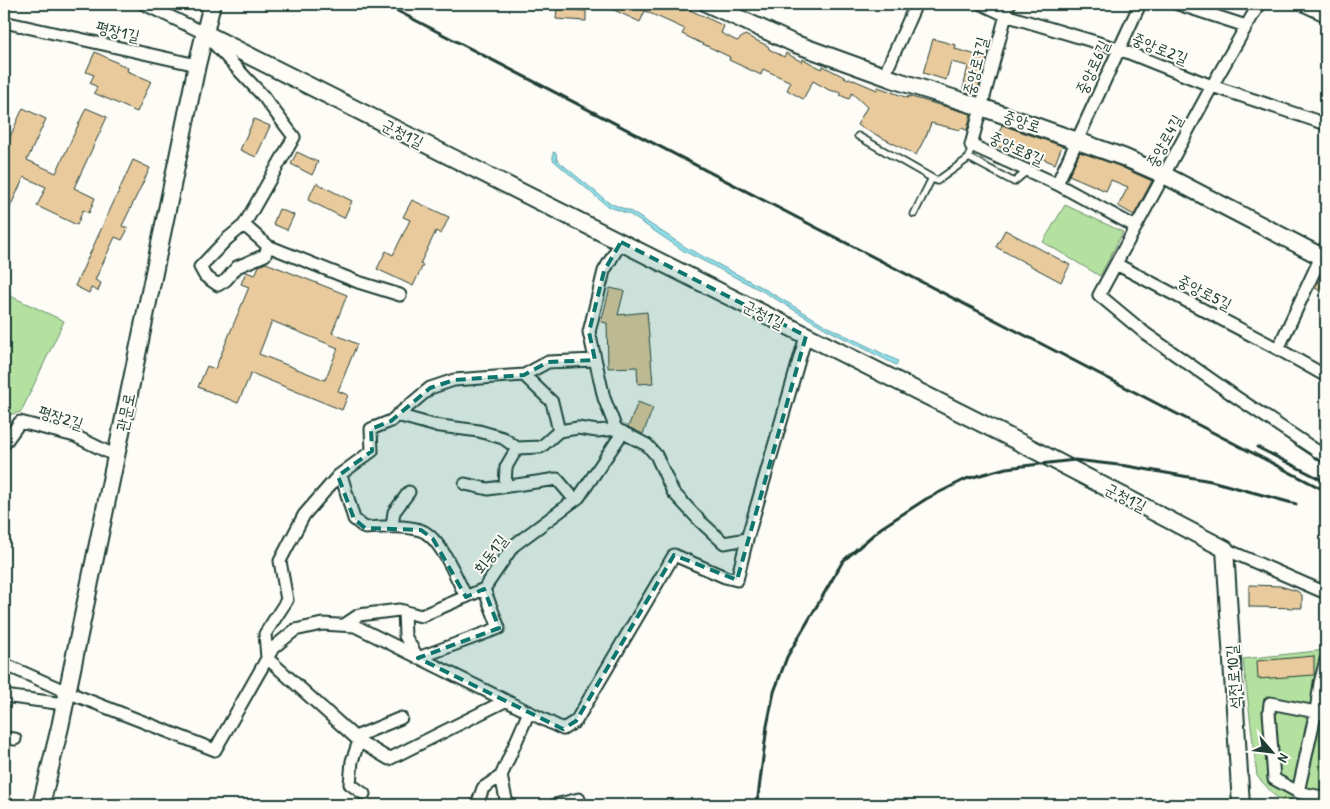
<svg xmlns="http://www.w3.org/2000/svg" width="1330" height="809" font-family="'Patrick Hand','Poor Story',sans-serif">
	<rect width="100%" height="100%" fill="#fdfcf7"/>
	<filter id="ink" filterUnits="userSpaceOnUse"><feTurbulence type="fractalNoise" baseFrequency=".02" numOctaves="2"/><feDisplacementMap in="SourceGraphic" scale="10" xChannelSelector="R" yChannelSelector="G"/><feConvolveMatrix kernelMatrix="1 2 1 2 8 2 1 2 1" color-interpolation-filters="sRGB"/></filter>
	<g filter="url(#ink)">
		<path fill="#b4e1a0" stroke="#6a8f6a" d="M1065,205L1123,232L1100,276L1043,242Z
			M4,293L64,321L21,412L4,416Z
			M1326,650V805H1288L1274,795L1257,776L1243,659Z"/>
		<path fill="#8fdfeb" stroke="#629ea2" d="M553,152L556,153L557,160L609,203L630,211L687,248L763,288L830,328L898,361L896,365L828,330L762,291L684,251L629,214L607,206L553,160Z"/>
		<path fill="#e9ca9c" stroke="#1f3d34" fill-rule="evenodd" d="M601,4H691L688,9L724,26L721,33L737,41L745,35L768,46L769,49L784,57L786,53L802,62L803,59L822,69L823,66L848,79L849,78L877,90L878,87L908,98V96L971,114L967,130L961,128L960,130L931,123L927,134L916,155L857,125L867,107L852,93L849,99L840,95L842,93L829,90L813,81L803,99L787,90L791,82L763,69L761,75L729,60L730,57L682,34L685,29L645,11L640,22Z
			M557,9L586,11V21L556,19Z
			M933,39L956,45L955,49L987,58L978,90L975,92L963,89L968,66L951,62L946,80L923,73Z
			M95,52L128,68L127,71L151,81L137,112L94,93L97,87L90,83L94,75L86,72Z
			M23,108L46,119L27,160L56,173L86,108L107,117L74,188L95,198L89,213L83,210L77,225L37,206L46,187L24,177L4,220V150Z
			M254,119L270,126L256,157L240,150Z
			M1002,125L1062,146L1055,164L1025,151L1023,156L994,145Z
			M297,152L318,162L312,175L291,164Z
			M1080,152L1119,166L1152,181L1134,215L1118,206L1128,187L1111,180L1106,191L1069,175Z
			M133,160L150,168L122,226L128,229L122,240L115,237L95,280L101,283L98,291L91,288L89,293L75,286Z
			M316,183L352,201L344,218L308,200Z
			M412,200L449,217L441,234L436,231L420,264L423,265L413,286L377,269L386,251L393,255L410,220L403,217Z
			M279,209L294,215L287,230L273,224Z
			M1005,230L1070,265L1061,282L996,247Z
			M266,263L347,295L332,333L357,344L338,391L348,395L342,410L251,373L238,403L198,387L207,366L215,369L249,287L241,284L246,272L255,275L259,266ZM272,321L338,348L325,380L259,354Z
			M1325,269H1326V294L1315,288Z
			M610,288L624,291L618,315L647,312L653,383L638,384L637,367L608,368L607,323L601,322Z
			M638,402L653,408L643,434L628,427Z
			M1249,585L1280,586L1297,591L1302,595V608L1249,607Z
			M1314,656V675L1258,679L1257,661Z"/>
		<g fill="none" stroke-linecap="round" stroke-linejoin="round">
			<defs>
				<path id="lane" d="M858,136L937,181L969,158
					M971,145L969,158L1014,182L1027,171
					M914,214L932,178"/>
				<path id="street" d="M144,4L204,33L263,96L294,137L244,225L268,246L358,282L400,295
					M982,4L1005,15L1119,49L1212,86L1326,124
					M1009,4L971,145L1057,184
					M1178,4L1246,26
					M1259,4L1212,86L1099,295L1146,334L1236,397L1326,457
					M4,22L197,65
					M884,76L916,4
					M244,225L227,239L200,267L205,276L218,285L226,280L237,267L265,255L268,246
					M1136,227L1057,184L1140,4
					M621,242L604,271L589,332L604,398L616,429L647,445L656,455L673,492L700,521L724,543L747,539L806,336
					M1116,264L1278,349L1326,376
					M1278,349L1326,246
					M524,375L552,402L559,431
					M397,415L433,425L479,431L503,438L517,448L541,447L559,431L578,428L597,431L616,429
					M4,444L20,422L75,436L116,456
					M338,476L343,481L354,519L365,528C383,527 402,525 420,530C440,536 457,579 466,597
					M465,484L488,489L557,479L575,500
					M505,486L506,467L517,448
					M392,526L394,512L409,492
					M1225,549L1326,593
					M404,611L405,636L418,658L499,628L484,589
					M344,625L359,615L399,610L421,616L484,589L513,546L579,497L623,432
					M4,664L67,692L215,750L273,648L295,630L322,624L355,626L563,729L576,721L674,555L725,577L737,580L747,539
					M4,696L64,704
					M505,701L389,759L359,741L267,658L265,634L287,600L280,561L304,515L338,476L372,451L371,429L391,421L430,388L454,380L524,375L548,362L595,360
					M1326,714L1270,703L1269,712L1274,779L1298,792L1326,798
					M355,737L401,718
					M4,738L15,739
					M359,741L352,761L350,784L364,794
					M1298,792L1316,711L1320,683L1326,660
					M477,805L483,788L501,776
					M511,805L507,804L501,776L529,712
					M555,805L579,799"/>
				<path id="secondary" d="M708,4L793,43L898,81L981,107L1123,157L1164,175L1326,259
					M1307,4L1326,13
					M204,33L1021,443L1225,549L1241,805
					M41,805L60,727L197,65L212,4"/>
			</defs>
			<use href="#lane" stroke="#1f3d34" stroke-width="9"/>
			<use href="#street" stroke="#1f3d34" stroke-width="15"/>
			<use href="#secondary" stroke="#1f3d34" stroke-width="20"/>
			<use href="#lane" stroke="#fdfcf7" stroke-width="5.5"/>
			<use href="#street" stroke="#fdfcf7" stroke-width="11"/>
			<use href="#secondary" stroke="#fdfcf7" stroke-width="16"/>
			<path stroke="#1f3d34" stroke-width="3" d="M384,4L1326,491
				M1257,447L1326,482
				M757,805L767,726L774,692L787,657L843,561L881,528L926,499L966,479L1006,468L1075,460L1127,466L1211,481L1296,504"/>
		</g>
	</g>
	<path fill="#0f766e" fill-opacity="0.2" stroke="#0f766e" stroke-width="4" stroke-dasharray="10 6" stroke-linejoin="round" d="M621,242L806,336L737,580L674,555L576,721L563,729L418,658L499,628L484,589L466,597L433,539L421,530L365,528L354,519L338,476L372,451L371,429L391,421L430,388L454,380L524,375L548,362L595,360L589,332L604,271Z"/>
	<g text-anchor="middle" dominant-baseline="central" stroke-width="4" stroke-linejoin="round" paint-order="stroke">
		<g font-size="16" fill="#1f3d34" stroke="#fdfcf7">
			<text transform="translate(118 31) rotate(13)">평장1길</text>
			<text transform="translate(1160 48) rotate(22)">중앙로2길</text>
			<text transform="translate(975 66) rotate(-76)">중앙로7길</text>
			<text transform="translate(1092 67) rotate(-65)">중앙로6길</text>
			<text transform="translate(1022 121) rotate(19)">중앙로</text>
			<text transform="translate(403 133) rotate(27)">군청1길</text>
			<text transform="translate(1164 141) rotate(-61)">중앙로4길</text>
			<text transform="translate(1017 148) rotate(25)">중앙로8길</text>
			<text transform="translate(1205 292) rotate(27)">중앙로5길</text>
			<text transform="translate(764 314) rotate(27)">군청1길</text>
			<text transform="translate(125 412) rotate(-78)">관문로</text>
			<text transform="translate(61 417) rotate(17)">평장2길</text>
			<text transform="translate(1126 497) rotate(27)">군청1길</text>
			<text transform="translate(490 554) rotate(-53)">회동1길</text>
			<text transform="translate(1233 677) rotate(-94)">석전로10길</text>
		</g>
	</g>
	<rect width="1330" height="809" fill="none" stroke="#fdfcf7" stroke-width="20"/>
	<rect x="10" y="10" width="1310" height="789" fill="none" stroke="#1f3d34" stroke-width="2" filter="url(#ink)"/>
	<g transform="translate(1272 752) rotate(118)" stroke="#fdfcf7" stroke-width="4" paint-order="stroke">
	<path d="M0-4L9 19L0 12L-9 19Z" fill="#1f3d34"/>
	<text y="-8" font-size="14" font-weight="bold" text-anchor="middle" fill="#1f3d34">N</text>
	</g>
</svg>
